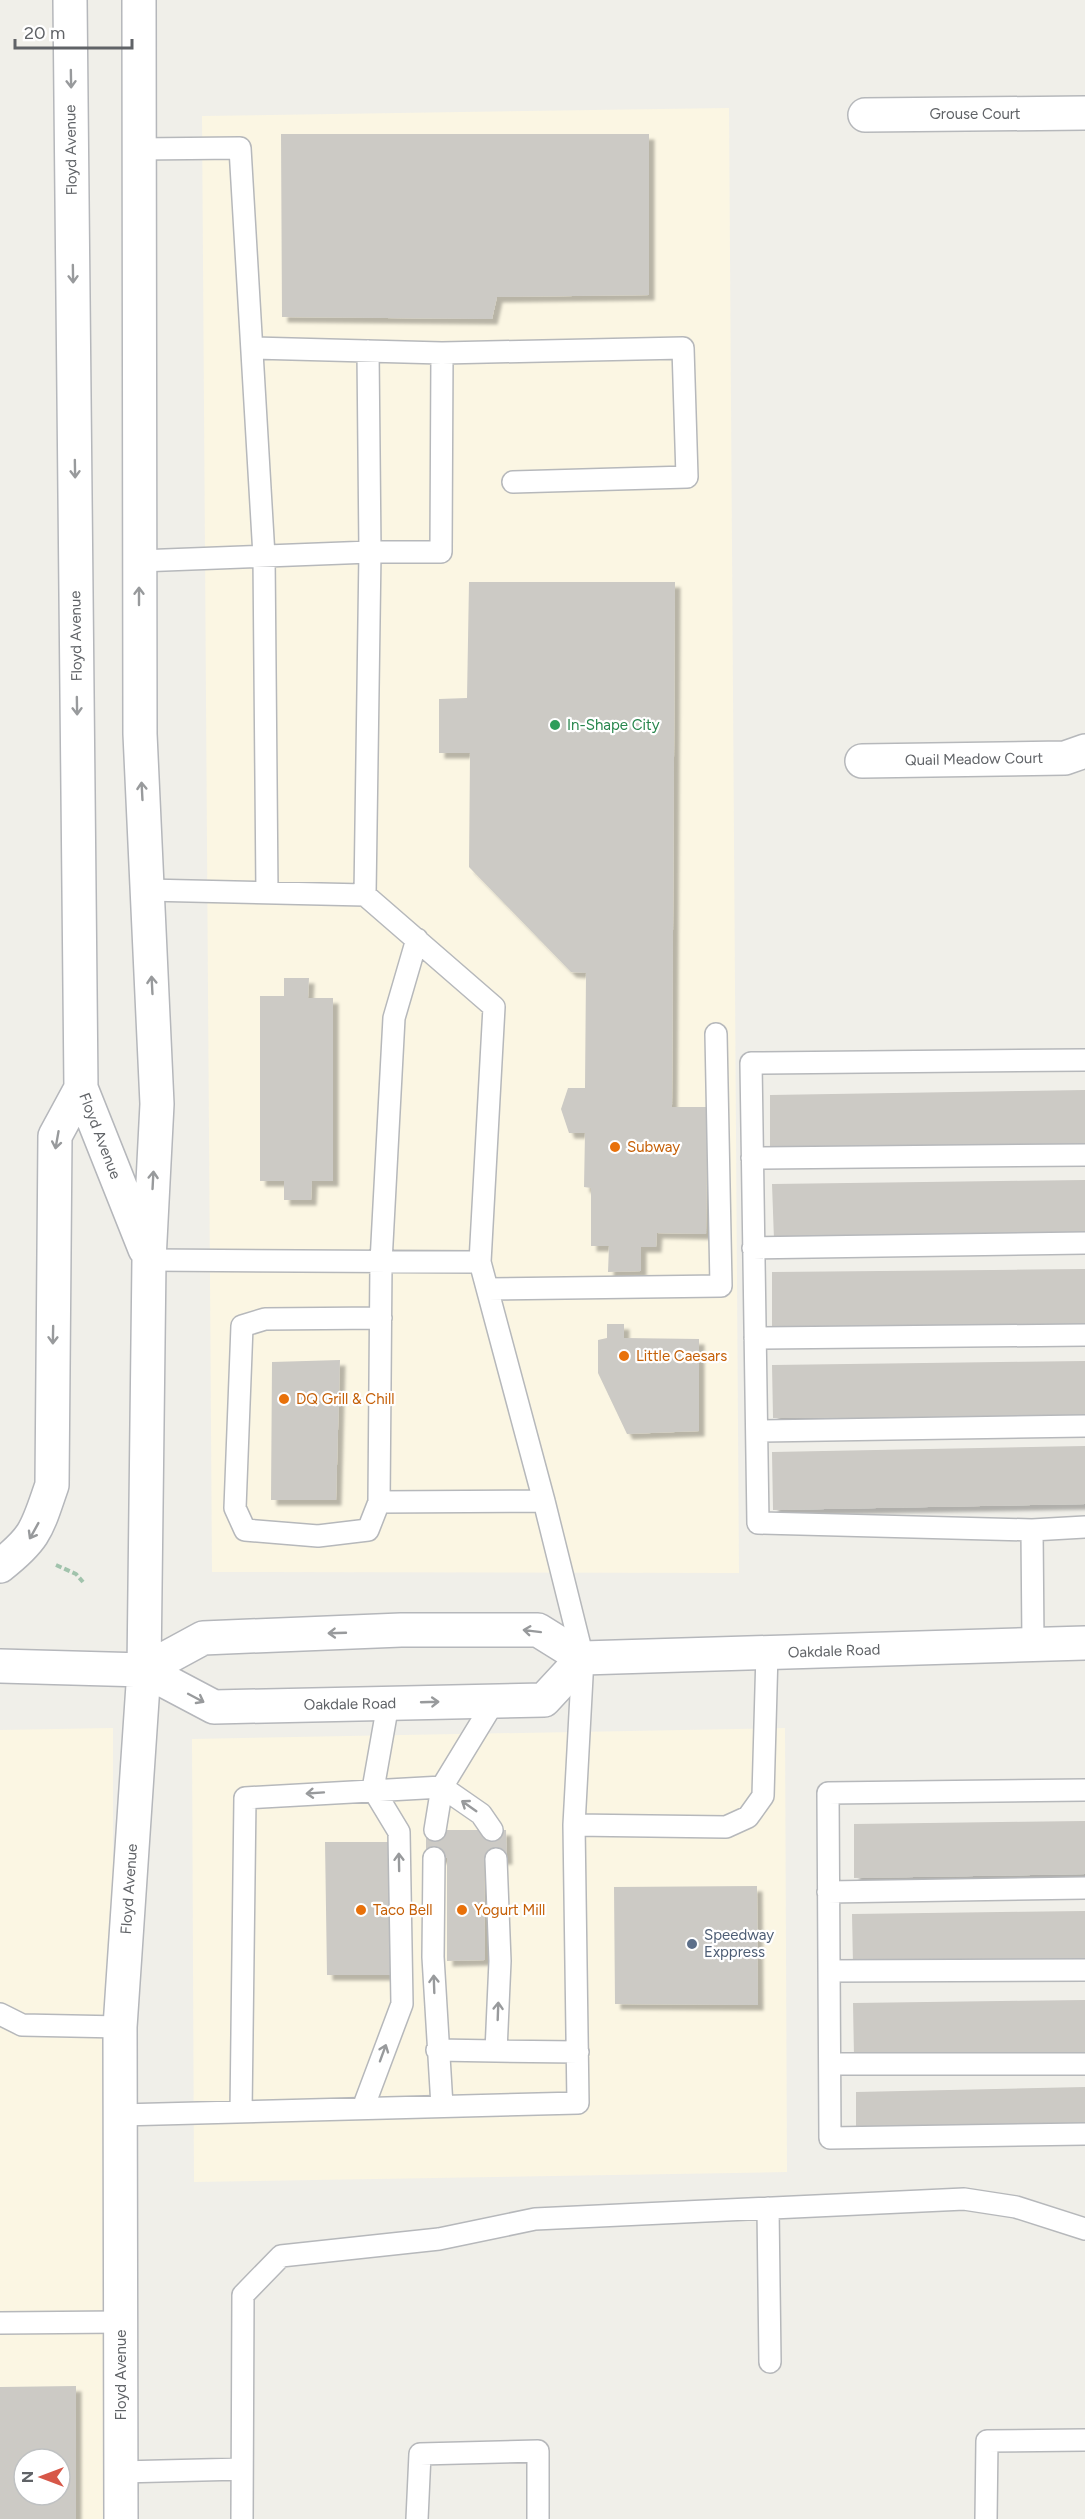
<svg xmlns="http://www.w3.org/2000/svg" width="1085" height="2519" font-family="Figtree,sans-serif">
	<defs>
		<filter id="shadow"><feDropShadow dx="5.5" dy="5.5" stdDeviation="1.5" flood-color="#0004"/></filter>
	</defs>
	<rect width="100%" height="100%" fill="#f0efe9"/>
	<path fill="#fbf6e3" fill-rule="evenodd" d="M729,108L739,1573L212,1572L202,116Z
		M113,1728V2519H0V1730ZM24,2459H60V2495H24Z
		M785,1728L787,2172L194,2182L192,1739Z"/>
	<path fill="#cccac5" fill-rule="evenodd" filter="url(#shadow)" d="M281,134H649V295L497,297L492,319L282,317Z
		M469,582H675L672,1107H707L706,1234L657,1233L656,1247H641V1271L608,1272L609,1246H591V1188L584,1187L585,1133H569L561,1109L568,1088H585L586,973L571,972L469,867L470,753H439V699L467,698Z
		M284,978H309L308,998H333V1181H312L311,1200H284V1181H260V996H284Z
		M1085,1090V1146L770,1150V1095Z
		M1085,1180V1236L774,1240L772,1184Z
		M1085,1269V1323L772,1326V1272Z
		M607,1324H624V1338L699,1339V1431L627,1434L598,1373V1340L607,1338Z
		M340,1360L336,1500H271L272,1362Z
		M1085,1361V1415L773,1418L772,1365Z
		M1085,1446V1504L773,1510L772,1452Z
		M1085,1821V1874L854,1878V1824Z
		M426,1830H506L507,1859L484,1860L485,1960L447,1961V1858H426Z
		M325,1842H397L398,1975H327Z
		M757,1886L758,2005L615,2004L614,1887Z
		M1085,1911V1963L853,1966L852,1914Z
		M1085,2000V2053L854,2057L853,2003Z
		M1085,2087V2126L856,2130V2092Z
		M76,2386V2519H0V2387ZM24,2459H60V2495H24Z"/>
	<g fill="none" stroke-linecap="round" stroke-linejoin="round">
		<defs>
			<path id="lane" d="M138,149L240,148L264,556L267,892
				M252,348L442,353L441,552H370L368,351
				M442,353L683,348L687,477L513,482
				M139,561L370,552L365,895L494,1007L480,1262
				M147,890L365,895
				M417,939L394,1018L381,1262L379,1502L544,1501
				M1085,1060L751,1063L758,1523L1032,1530L1085,1527
				M752,1158L1085,1155
				M753,1248L1085,1243
				M488,1289L721,1286L716,1034
				M755,1338L1085,1335
				M757,1431L1085,1426
				M379,1502L368,1530L318,1536L245,1530L235,1508L242,1326L265,1319L381,1318
				M1032,1530L1033,1643
				M1085,1790L828,1793L830,2138L1085,2134
				M574,1825L726,1827L748,1817L763,1796L767,1653
				M435,1830L442,1787L481,1814L492,1830
				M434,1858L433,1957L442,2106
				M496,1859L500,1961L496,2051L578,2052
				M828,1892L1085,1888
				M829,1971L1085,1970
				M0,2014L22,2025L120,2027
				M437,2050L496,2051
				M830,2064H1085
				M363,2108L402,2004L399,1832L373,1789L388,1704
				M241,2112L245,1798L442,1787L495,1700
				M120,2115L578,2103L574,1825L583,1658L544,1501L480,1262L149,1260
				M768,2208L770,2362
				M0,2323L121,2322
				M121,2472L242,2469
				M242,2519L243,2295L281,2256L439,2239L535,2219L964,2199L1016,2207L1085,2229
				M417,2519L420,2454L538,2451V2519
				M986,2519L987,2441L1085,2440"/>
			<path id="street" d="M865,115L1085,113
				M862,761L1065,758L1085,751"/>
			<path id="secondary" d="M70,0L81,1088L145,1249
				M0,1566C37,1537 37,1528 52,1485L55,1136L81,1088
				M0,1666L144,1670L214,1707L544,1700L583,1658
				M144,1670L203,1638L401,1630H538L583,1658L1085,1643
				M121,2519L120,2027L144,1670L149,1260L157,1104L140,734L139,0"/>
		</defs>
		<use href="#lane" stroke="#b6b8bb" stroke-width="24"/>
		<use href="#street" stroke="#b6b8bb" stroke-width="36"/>
		<use href="#secondary" stroke="#b5b7bb" stroke-width="36"/>
		<path stroke="#a1c3ac" stroke-width="4" stroke-dasharray="6 3" stroke-linecap="butt" d="M56,1565L76,1574L83,1582"/>
		<use href="#lane" stroke="#fff" stroke-width="21"/>
		<use href="#street" stroke="#fff" stroke-width="33"/>
		<use href="#secondary" stroke="#fff" stroke-width="33"/>
	</g>
	<defs><path id="oneway-shaft" d="M-6 0H5M1.5-3L5.5 0L1.5 3" fill="none" stroke-width="1.6" stroke-linecap="round" stroke-linejoin="round" transform="scale(1.5)"/></defs>
	<g stroke="#989a9c">
		<use href="#oneway-shaft" transform="translate(71 79) rotate(89)"/>
		<use href="#oneway-shaft" transform="translate(73 274) rotate(89)"/>
		<use href="#oneway-shaft" transform="translate(75 469) rotate(89)"/>
		<use href="#oneway-shaft" transform="translate(139 596) rotate(-90)"/>
		<use href="#oneway-shaft" transform="translate(77 706) rotate(89)"/>
		<use href="#oneway-shaft" transform="translate(142 791) rotate(-93)"/>
		<use href="#oneway-shaft" transform="translate(152 985) rotate(-93)"/>
		<use href="#oneway-shaft" transform="translate(57 1140) rotate(100)"/>
		<use href="#oneway-shaft" transform="translate(153 1180) rotate(-87)"/>
		<use href="#oneway-shaft" transform="translate(53 1335) rotate(91)"/>
		<use href="#oneway-shaft" transform="translate(34 1531) rotate(119)"/>
		<use href="#oneway-shaft" transform="translate(532 1631) rotate(-173)"/>
		<use href="#oneway-shaft" transform="translate(337 1633) rotate(178)"/>
		<use href="#oneway-shaft" transform="translate(196 1698) rotate(28)"/>
		<use href="#oneway-shaft" transform="translate(430 1702) rotate(-2)"/>
		<use href="#oneway-shaft" transform="translate(315 1793) rotate(176)"/>
		<use href="#oneway-shaft" transform="translate(469 1806) rotate(-145)"/>
		<use href="#oneway-shaft" transform="translate(399 1862) rotate(-91)"/>
		<use href="#oneway-shaft" transform="translate(434 1984) rotate(-92)"/>
		<use href="#oneway-shaft" transform="translate(498 2011) rotate(-88)"/>
		<use href="#oneway-shaft" transform="translate(383 2053) rotate(-70)"/>
	</g>
	<circle fill="#2e9e5b" stroke="#fff" stroke-width="2" cx="555" cy="725" r="6"/>
	<g fill="#e8710a" stroke="#fff" stroke-width="2">
		<circle cx="615" cy="1147" r="6"/>
		<circle cx="624" cy="1356" r="6"/>
		<circle cx="284" cy="1399" r="6"/>
		<circle cx="361" cy="1910" r="6"/>
		<circle cx="462" cy="1910" r="6"/>
	</g>
	<circle fill="#5c6f8a" stroke="#fff" stroke-width="2" cx="692" cy="1944" r="6"/>
	<g text-anchor="middle" dominant-baseline="central" stroke-width="4.5" stroke-linejoin="round" paint-order="stroke">
		<g font-size="15" fill="#606367" stroke="#fff">
			<text x="975" y="114">Grouse Court</text>
			<text transform="translate(71 150) rotate(-91)">Floyd Avenue</text>
			<text transform="translate(76 636) rotate(-91)">Floyd Avenue</text>
			<text transform="translate(974 759) rotate(-1)">Quail Meadow Court</text>
			<text transform="translate(100 1136) rotate(69)">Floyd Avenue</text>
			<text transform="translate(834 1651) rotate(-2)">Oakdale Road</text>
			<text transform="translate(350 1704) rotate(-1)">Oakdale Road</text>
			<text transform="translate(129 1889) rotate(-86)">Floyd Avenue</text>
			<text transform="translate(121 2375) rotate(-90)">Floyd Avenue</text>
		</g>
		<g font-size="15" fill="#27864d" stroke="#fff" text-anchor="start">
			<text x="567" y="725">In-Shape City</text>
		</g>
		<g font-size="15" fill="#c56008" stroke="#fff" text-anchor="start">
			<text x="627" y="1147">Subway</text>
			<text x="636" y="1356">Little Caesars</text>
			<text x="296" y="1399">DQ Grill &amp; Chill</text>
			<text x="373" y="1910">Taco Bell</text>
			<text x="474" y="1910">Yogurt Mill</text>
		</g>
		<g font-size="15" fill="#4e5e75" stroke="#fff" text-anchor="start">
			<text x="704" y="1935">Speedway<tspan x="704" dy="17">Exppress</tspan></text>
		</g>
	</g>
	<g transform="translate(42 2477) rotate(270)"><circle r="28" fill="#ffffff" stroke="#bfc1c2" stroke-width="1.5"/>
	<path d="M0-4.5L10 22L0 15L-10 22Z" fill="#d75748"/>
	<text y="-9" font-size="16" font-weight="bold" text-anchor="middle" fill="#606367">N</text>
	</g>
	<path d="M15 39v9h117v-9" fill="none" stroke="#606367" stroke-width="3"/>
	<text x="24" y="39" font-size="18" fill="#606367" stroke="#ffffff" stroke-width="4.5" paint-order="stroke">20 m</text>
</svg>
